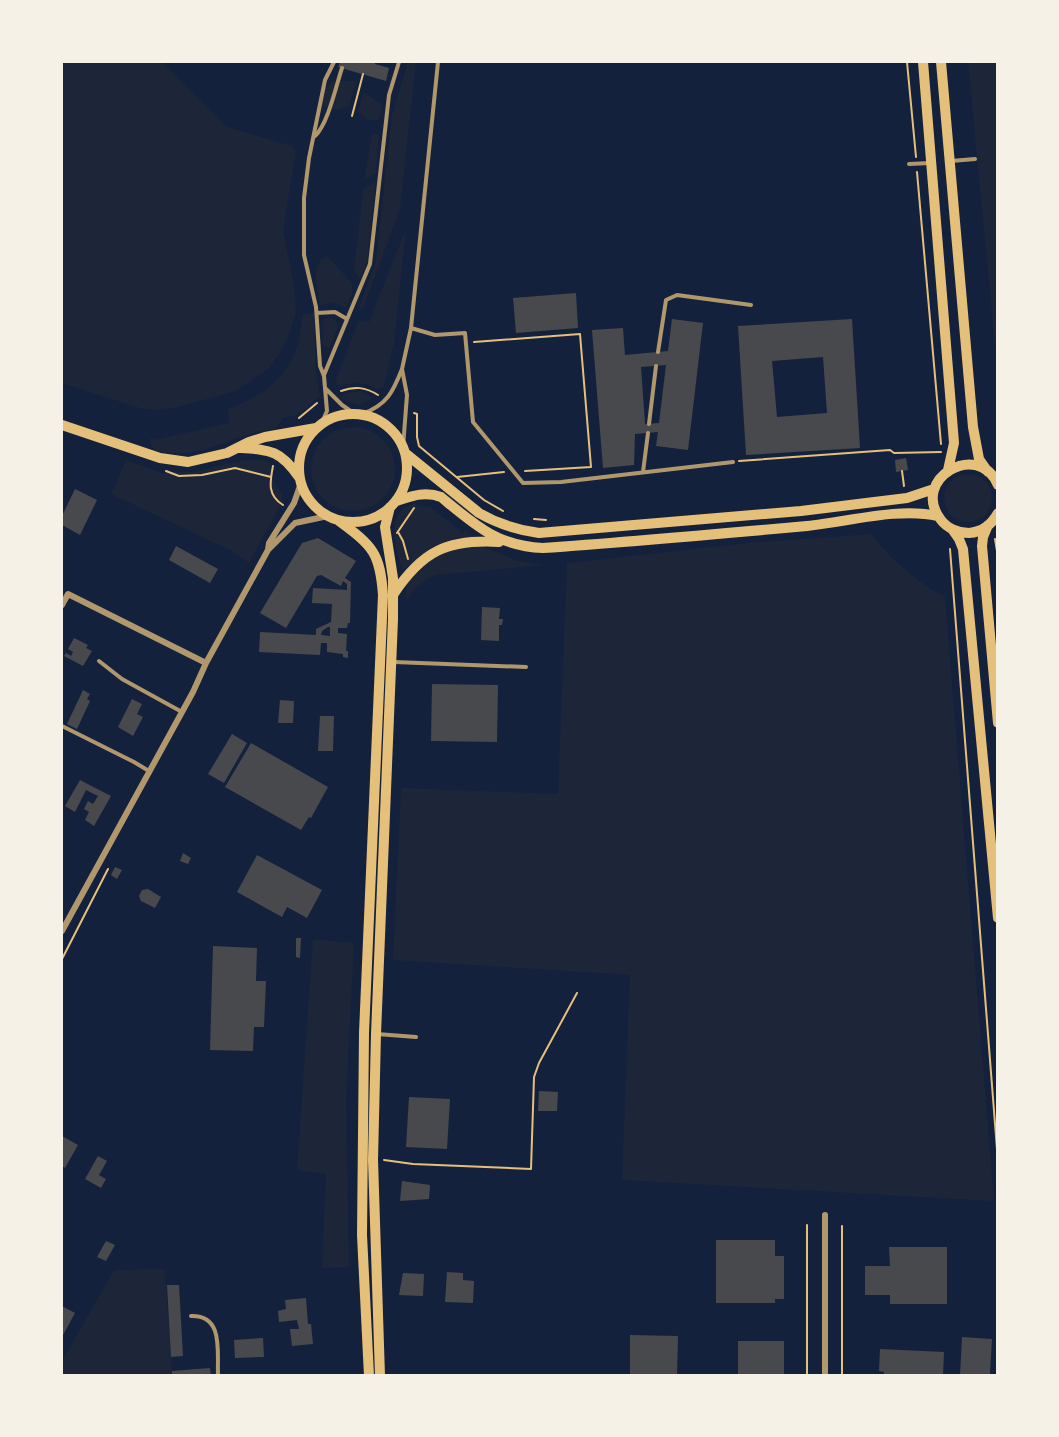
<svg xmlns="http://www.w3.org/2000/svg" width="1059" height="1437" font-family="Ubuntu,sans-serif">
	<rect width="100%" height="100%" fill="#14213d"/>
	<path fill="#1d2539" d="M62,62H162L227,127L292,146L296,151L283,231L294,283L296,311L290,332L279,354L268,369L236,391L178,407L159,410L143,409L62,383Z
		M408,62H416L400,209L363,309L359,307L376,261L392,115Z
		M968,62H997V366Z
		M334,81H357L349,106L338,110L321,106L324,89Z
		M364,92L383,105L378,120H368L358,112Z
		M379,134L376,173L364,180L372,135Z
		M375,182L367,262L360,280L354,271L363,189Z
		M406,229L394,343L384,386L378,389C363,381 354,383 338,386L335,382L359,320L369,322Z
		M327,256L352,283V294L346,308L335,303L320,305C318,290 309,263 327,256Z
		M314,313L316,372L320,396C306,408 302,416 283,418L276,429C230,433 202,463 153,450L150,438L159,439L229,423L228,409C273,393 302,364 302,314Z
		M329,317L336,320L338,326L330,348L323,346V320Z
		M361,391L373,398L361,405L349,402L340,397L347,393Z
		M311 469a42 42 0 1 1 84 0a42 42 0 1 1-84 0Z
		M126,460L164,474C172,470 183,473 192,472C212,469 253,453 271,463C270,477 274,484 283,494L281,504L249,563L232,551L111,494Z
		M944 498a24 24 0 1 1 48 0a24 24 0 1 1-48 0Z
		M415,503L418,506L430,507L463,533L465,530L474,537C446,536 423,551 404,570L402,569C396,547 383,512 415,503Z
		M871,534C895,563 912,578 945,597L994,1201L622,1180L630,975L393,960L401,788L558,794L567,563L747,543Z
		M457,547H484L518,561L545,565L436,575C422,581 415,588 406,601L407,581L429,558Z
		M313,939L354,943L346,1100L349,1267L322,1268L326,1174L297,1170Z
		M165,1269L172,1375H62V1361L114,1270Z"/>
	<path fill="#48494c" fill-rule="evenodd" d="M340,62H375V64L389,68L386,81L338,67Z
		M576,293L578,328L516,333L513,298Z
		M672,319L703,323L688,450L656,446L658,432L635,434L634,465L603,468L592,330L623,328L625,355L668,351ZM666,365L659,423L645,424L641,367Z
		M852,319L860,448L746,455L738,326ZM823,357L827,413L777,417L772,361Z
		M906,458L908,470L896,472L895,460Z
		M75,489L97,500L80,535L62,525V516Z
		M318,538L356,561L345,578L351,582L350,623H348L347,628H338V633L347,634L346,651H348V658L343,657V654L327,652V643H321L320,655L259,652L260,632L316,635V629L331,622L332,604L312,603L313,588L347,590V584L343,581L341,586L321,575L317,576L286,628L260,613L302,543ZM328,627H330V636L321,635L322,631Z
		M176,546L218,569L210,583L169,560Z
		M482,607L500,608L499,619H503L502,625H499V641L481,640Z
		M74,638L88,645L86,648L92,651L83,666L64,656L66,653L71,656L73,652L68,649Z
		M432,684L498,685L497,742L431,741Z
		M83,690L90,694L87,699L90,701L77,729L67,724Z
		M132,699L142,704L137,714L143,717L133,736L118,727Z
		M280,700L294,701L293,723H278Z
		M320,716H334L333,751H318Z
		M232,734L247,743L224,783L208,774Z
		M251,743L328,787L311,818L309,817L301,830L225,787Z
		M80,780L111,796L94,826L85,820L89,812L84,809L88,801L93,804L98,796L86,790L75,812L65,806Z
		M183,853L191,858L188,864L180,861Z
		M257,855L322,890L307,918L287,907L282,917L237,892Z
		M115,867L122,870L117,879L111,875Z
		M148,889L161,897L155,908L141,901L139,896L142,890Z
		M296,938H301L300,958L296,957Z
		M213,946L257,948L256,981H266L264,1027H254L253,1051L210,1050Z
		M539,1091L558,1092L557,1111H538Z
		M409,1097L450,1099L447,1149L406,1147Z
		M62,1136L78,1145L65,1168L62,1166Z
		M98,1156L107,1161L99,1175L106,1179L101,1188L85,1179Z
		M402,1181L430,1185L429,1199L400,1201Z
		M716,1240H775V1256H784V1299H775V1303H716Z
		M106,1241L115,1245L106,1261L97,1257Z
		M889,1247H947V1304H890V1295H865V1266H890Z
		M447,1272L463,1273V1280L474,1281L473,1303L445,1302Z
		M403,1273L424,1274L423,1296L399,1295Z
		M167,1285H179L183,1356L171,1357Z
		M306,1298L308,1324H311L313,1344L292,1346L290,1329H299L297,1320L279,1322L278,1311L286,1309L285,1300Z
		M62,1306L75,1313L62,1337Z
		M630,1335L678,1336L677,1376H630Z
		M962,1337L992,1339L990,1374L960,1376Z
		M263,1338L264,1357L235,1358L234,1340Z
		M738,1341H784V1376H738Z
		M880,1349L944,1352L943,1376H884V1372L879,1371Z
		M210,1368L211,1376H172V1371Z"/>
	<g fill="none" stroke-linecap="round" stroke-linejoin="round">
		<path stroke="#e5c07b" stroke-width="2" d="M907,62L916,157
			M352,116L363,74
			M917,172L941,444
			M474,342L580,334L591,467L525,471
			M341,391C355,386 365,387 378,395
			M414,413L417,414V437L419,446L484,500L503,511
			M299,418L317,403
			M739,461L890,450L894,453L941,452
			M273,466C270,482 267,495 283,505
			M166,471L179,476L202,475L235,468L271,477
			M902,471L904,486
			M457,477L504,472
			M534,519L546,520
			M398,532L403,541L408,559
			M397,533L414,508
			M995,539L998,557
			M950,549L998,1162
			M62,959L108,869
			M384,1160L413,1164L531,1169L534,1077L539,1063L577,993
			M807,1225V1376
			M842,1376V1226"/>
		<path stroke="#b1986c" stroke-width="4" d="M315,136C328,124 336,86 342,68
			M951,161L975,159
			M909,164L930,163
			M317,313L335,312L347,319
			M411,328L435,335L465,333L473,422L523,483L561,482L733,462
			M658,352L666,300L677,295L751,305
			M402,369L411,328L438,62
			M324,375L370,264L389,95L399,62
			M325,388L324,376L320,366L316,307L304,255V198L309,158L325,80L334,62
			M362,414C387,405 393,392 402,369L407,395L403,447
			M321,424L327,411L325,388L342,405L355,414
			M649,424L656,366
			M643,472L648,433
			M99,661L122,679L182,712
			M394,662L526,667
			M62,726L134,762L149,771
			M377,1034L416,1037
			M191,1316C224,1315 217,1351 218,1376"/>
		<path stroke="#b1986c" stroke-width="6" d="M268,550L295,523L328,516
			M62,605L68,594L206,663
			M62,931L193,692L206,663L268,550L269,543L294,503L301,483
			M825,1215V1376"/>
		<path stroke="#e5c07b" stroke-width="10" d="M923,62L954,443L948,470
			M941,62L973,427L979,459L988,472
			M299 468a54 54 0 1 1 108 0a54 54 0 1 1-108 0Z
			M62,425L160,458L188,462L227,453L249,442L265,437L316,428
			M239,448C271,450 280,450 299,477
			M405,453L479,513C498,524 517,530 539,533L801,511L907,498L934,489
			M998,485C979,439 909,479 941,520C947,528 958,533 969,533C982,532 992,524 998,513
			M396,501C412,496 425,491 441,497C475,525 497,546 543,548C631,542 719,534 807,526C848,522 898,507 938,516
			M339,521C373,546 380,553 383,595L364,1033L362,1235L369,1376
			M988,525L983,537L982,546L998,723
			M952,529L959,539L963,549L998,918
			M393,595C422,551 447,539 499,542
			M380,1376L373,1160L376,1034L393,619V578L385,527L390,507"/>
	</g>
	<rect width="1059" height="1437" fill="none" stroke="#f6f1e7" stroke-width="126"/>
</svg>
